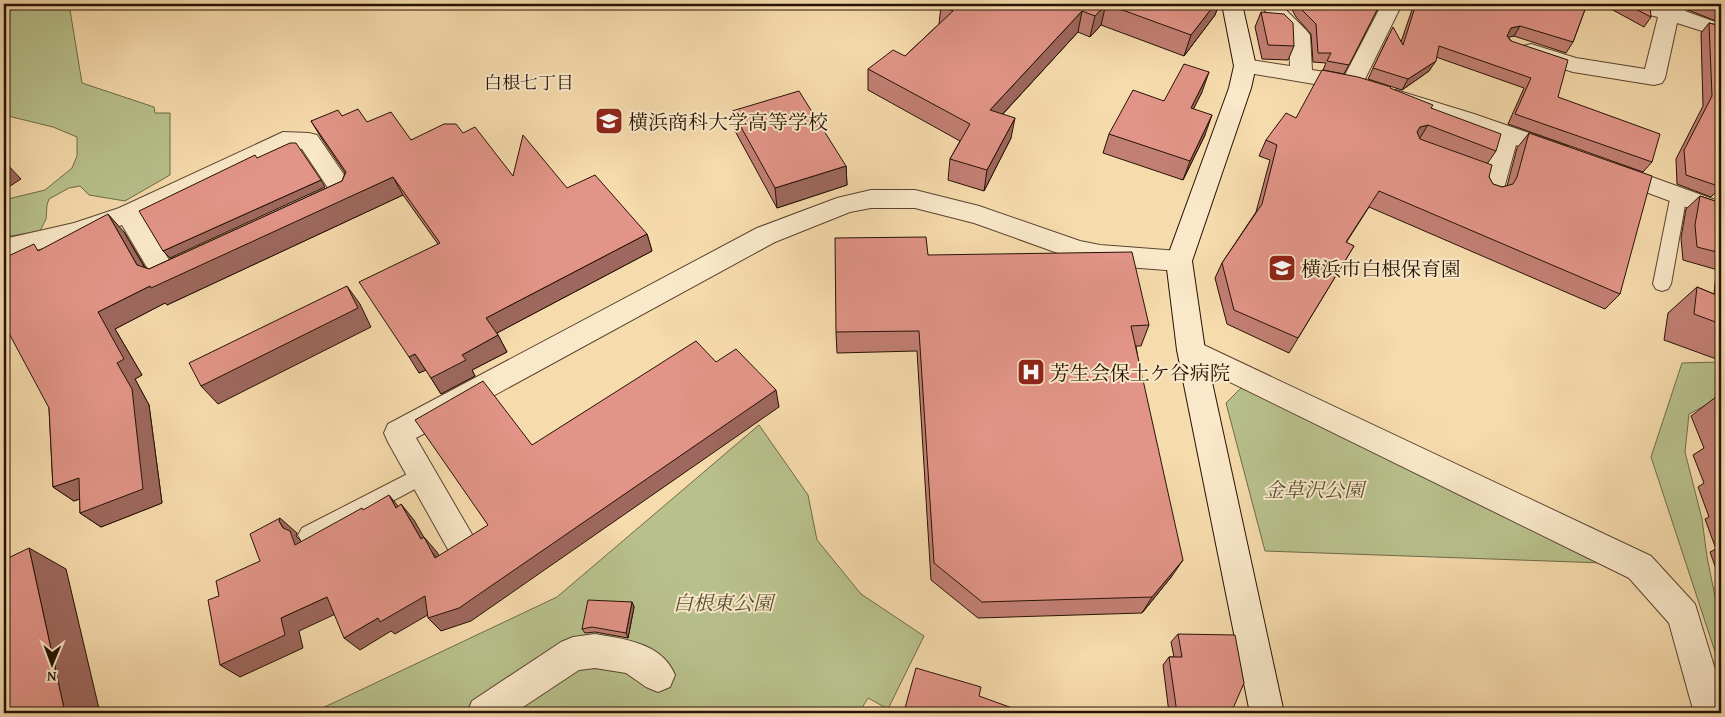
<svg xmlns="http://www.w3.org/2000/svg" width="1725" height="717" font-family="'Gentium Book Plus','Noto Serif JP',serif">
	<rect width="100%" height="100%" fill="#f6dbac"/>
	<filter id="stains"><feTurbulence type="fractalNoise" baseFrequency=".004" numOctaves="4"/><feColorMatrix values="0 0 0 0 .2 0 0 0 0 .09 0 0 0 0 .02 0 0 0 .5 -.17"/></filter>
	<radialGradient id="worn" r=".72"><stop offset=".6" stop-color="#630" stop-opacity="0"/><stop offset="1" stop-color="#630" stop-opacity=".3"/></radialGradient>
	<path fill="#b8c18c" stroke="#6f6a48" d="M4,4H69L82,83L154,107L155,113H170V175L125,201L89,195L80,186L69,188L49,199L47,205L46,219L40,231L4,237V200L45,190L72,168L77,156V137L53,127L4,115Z
		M1721,362V397L1689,414L1685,452L1702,519L1707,557L1721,626V670L1651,457L1682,363Z
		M1245,384L1604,563L1265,551L1226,403Z
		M759,425L808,495L817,540L861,594L924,636L888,709L868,698L859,713H312L557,597Z"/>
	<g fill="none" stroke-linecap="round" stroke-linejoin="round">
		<defs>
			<path id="lane" d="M1679,188L1685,190L1687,194L1671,284L1668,289L1662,291L1656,289L1653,284L1671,194L1673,190Z
				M423,466L430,469L433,475L430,481L316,542L309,545L302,542L298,535L302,528Z"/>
			<path id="street" d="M1259,4H1280L1306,30L1310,35L1312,70L1345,75L1382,4H1402L1364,81L1366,84L1363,89L1355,91L1237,71L1234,66L1237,61L1245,59L1290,66L1289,37Z
				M1617,4H1655L1666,6L1669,4H1692L1685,11L1721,24V37L1677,23L1665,78L1662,83L1654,85L1573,72L1523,56L1520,51L1523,46L1531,44L1576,58L1645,69L1658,17L1620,8Z
				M1396,90L1474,114L1567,146L1571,152L1567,158L1559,160L1516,145L1503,192L1500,198L1491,201L1482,198L1479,192L1495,138L1388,102L1385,97L1388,92Z
				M283,132L309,133L317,135L355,191L352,197L328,208L319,211L310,208L307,202L310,196L328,188L302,149L286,148L143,217L169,260L187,253L196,256L200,263C195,271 173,284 163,284C160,283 158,282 155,281L122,225L76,241L4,257V239L74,223L119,208Z
				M1616,164L1721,202V220L1608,178L1604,172L1608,166Z
				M871,190H915L979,206L1080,241L1100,245L1179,251L1188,254L1192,261L1188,268L1179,271L1100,265L1077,260L974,223L915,208H871L850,212L775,242L416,438L477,543L472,553L461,557L450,553L388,442L384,433L388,424L757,228L837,198Z
				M1191,339L1651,556L1695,604L1721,689V713H1694L1669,623L1629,578L1181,358L1177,350L1181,342Z
				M595,634C625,639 662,643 675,675L670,687L658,692L646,687L626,673L595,668L579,670L514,713H467L472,701L561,642L573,637Z"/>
			<path id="secondary" d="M1222,4H1242L1256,66L1251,88L1192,261L1205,350L1284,713H1250L1177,350L1166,261L1229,88L1234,66Z"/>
		</defs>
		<use href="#lane" stroke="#5a442e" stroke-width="2"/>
		<use href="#street" stroke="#5a442e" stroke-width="2"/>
		<use href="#secondary" stroke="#261204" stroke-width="2"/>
		<use href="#lane" fill="#f9e8c9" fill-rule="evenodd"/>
		<use href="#street" fill="#f9e8c9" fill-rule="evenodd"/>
		<use href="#secondary" fill="#f9e8c9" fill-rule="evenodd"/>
	</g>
	<path fill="#c27f74" stroke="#261204" d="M943,4H1219L1215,15L1184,56L1101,25L1090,37L1078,32L1003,114L1011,138L984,191L948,180L950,159L960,141L868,90V69L905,56L939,24L941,6Z
		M1289,4H1380L1344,74L1323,70L1326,63L1313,62L1311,34L1296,17Z
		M1414,4H1587L1573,42L1566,53L1514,36L1508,37L1558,97L1652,162L1643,172L1508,124L1524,88L1436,57L1429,71L1402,90L1368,79L1388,37L1401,42Z
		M1602,4H1642L1651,17L1644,27Z
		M1693,4H1721V23L1688,10Z
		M1261,12L1294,46L1288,60L1262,59L1255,27Z
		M1709,23L1721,26V192L1717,191L1711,197L1677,184L1676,159L1703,106L1701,33Z
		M1390,89L1431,108L1496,151L1487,164L1489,177L1493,184L1502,187L1507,186L1517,148L1529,133L1620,294L1605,309L1369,207L1346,243L1354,246L1289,353L1227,324L1215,278L1222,263L1256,212L1270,160L1259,156L1266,140L1296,118Z
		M1202,92L1193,109L1205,135L1183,180L1103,153L1109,134L1164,101Z
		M732,111L846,166L847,185L777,208L735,131Z
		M342,116L367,122L411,140L463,133L513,176L567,188L647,234L652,251L497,333L507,352L472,370L475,376L441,394L426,370L419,373L438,244L403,195L167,305L165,303L115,329L142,375L135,379L149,405L162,503L101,527L80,513V499L74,501L53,487L41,250L124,232L145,267L149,269L342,181L345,173L322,139L311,121Z
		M1700,196L1721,203V266L1718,270L1683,260L1681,238L1686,209Z
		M928,255L1149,325L1141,346H1136L1172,576L1142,613L978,618L931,580L917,351L837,353L836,332Z
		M1721,269V366L1719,360L1664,340L1668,313L1697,287L1714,294L1716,273Z
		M1721,393V583L1710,552L1716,549L1705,519L1709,517L1698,487L1704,483L1693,455L1704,448L1691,416Z
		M1721,583V603L1715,587Z
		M632,602L634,607L628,638L595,632L585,633L582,629Z
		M1178,634L1231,713H1169L1163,665L1169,657H1174L1171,642Z"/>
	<path fill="#9e685e" stroke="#261204" d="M1106,4L1101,25L1090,37L1095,16Z
		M1215,4H1219L1215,15L1184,56L1191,35Z
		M1082,11L1078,32L987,131L990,110Z
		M1520,26L1514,36L1505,38L1511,28Z
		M1436,61L1429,71L1402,90L1408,79Z
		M1209,72L1202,92L1184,128L1191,108Z
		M1212,115L1205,135L1183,180L1190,161Z
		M1015,118L1011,138L984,191L987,170Z
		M1428,125L1418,141L1410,143L1420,127Z
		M4,161L21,179L4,190Z
		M846,166L847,185L777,208L775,188Z
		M393,177L403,195L167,305L165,303L115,329L142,375L135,379L149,405L162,503L101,527L80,513L117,363L98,312L150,286Z
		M321,180L325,187L170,258L163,251Z
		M108,214L124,232L153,282L137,265Z
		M647,234L652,251L495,334L486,318Z
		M347,286L360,304L371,327L218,404L201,386Z
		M498,335L507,352L472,370L475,376L441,394L431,378L462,355Z
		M415,354L426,370L419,373L409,357Z
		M776,390L779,407L471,621L441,631L428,618Z
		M79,478L99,492L74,501L53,487Z
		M389,495L402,511L396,508Z
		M401,504L414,520L426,541L424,537L437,552L448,572L421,539Z
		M280,518L297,533L296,536L306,546L295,545L279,521Z
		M29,548L66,569L100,713H65Z
		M1183,560L1172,576L1142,613L1152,597Z
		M425,596L438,609L395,634L391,631L360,650L344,638L378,618Z
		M327,597L344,610L299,631L303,648L240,677L220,665L281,618Z
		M632,602L634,607L628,638L626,633Z"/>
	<path fill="#e19487" stroke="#261204" d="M943,4H1106L1095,16L1082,11L990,110L1015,118L987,170L950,159L970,124L868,69L893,50L905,56L953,11L941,6Z
		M1106,4H1215L1191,35Z
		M1298,4H1380L1349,65L1327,61L1331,53H1318L1316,24L1300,8Z
		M1416,4H1587L1573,42L1520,26L1511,28L1507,36L1511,41L1568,60L1558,97L1660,134L1652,162L1515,114L1531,78L1439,46L1436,61L1408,79L1373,68L1393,27L1403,45Z
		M1626,4H1642L1650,6L1651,17Z
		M1704,4H1721V10Z
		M1261,12L1284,14L1293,23L1294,46L1268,45Z
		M1709,23L1721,26V179L1720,178L1721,187L1686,175L1684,150L1712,96Z
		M1184,64L1209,72L1191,108L1212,115L1190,161L1109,134L1133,90L1164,101Z
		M1322,70L1358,77L1391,87L1390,88L1433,105L1431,108L1501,134L1496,151L1428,125L1420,127L1417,132L1420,139L1492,165L1489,177L1493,184L1502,187L1513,184L1517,177L1529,133L1652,176L1620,294L1379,191L1346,242L1354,246L1298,338L1234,310L1222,263L1262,204L1277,145L1266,140L1286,113L1296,118Z
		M799,91L846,166L775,188L732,111Z
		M358,109L367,122L391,112L411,140L444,124H456L463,133L475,127L513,176L523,135L567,188L595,175L647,234L486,318L498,335L462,355L466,360L431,378L415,354L409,357L359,282L440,243L393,177L151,288L150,286L98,312L124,359L117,363L132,389L143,489L80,513L79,478L53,487L49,408L4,324V258L34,244L38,251L108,214L137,265L149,269L342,181L346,172L311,121L338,110L342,116Z
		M290,143H296L321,180L163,251L139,211L255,155L257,158Z
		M1700,196L1721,203V253L1697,247L1695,225Z
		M926,237L928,255L1132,252L1149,325L1131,326L1183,560L1152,597L982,602L934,563L919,331L836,332L835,238Z
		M347,286L358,308L201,386L189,363Z
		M1697,287L1721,297V324L1694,314Z
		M696,341L716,362L736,349L776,390L459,608L428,618L425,596L380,622L378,618L344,638L327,597L281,618L285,635L220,665L208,600L219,596L216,581L260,561L250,534L280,518L279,521L283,528L290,531L295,545L362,508L363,510L389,495L396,508L401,504L421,539L424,537L435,558L488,525L415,420L483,381L532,445Z
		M29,548L65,713H4V560Z
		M588,600L632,602L626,633L592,627L582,629Z
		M1178,634L1235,635L1244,683L1231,713H1177L1169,657H1182Z
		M916,668L981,687L979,696L1026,713H909L904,712Z"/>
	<defs>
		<symbol id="school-square" viewBox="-11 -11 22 22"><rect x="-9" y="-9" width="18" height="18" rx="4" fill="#8f2418" stroke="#f9e8c9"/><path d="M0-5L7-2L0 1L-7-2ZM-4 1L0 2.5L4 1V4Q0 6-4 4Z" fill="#fff"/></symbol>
		<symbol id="hospital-square" viewBox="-11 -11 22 22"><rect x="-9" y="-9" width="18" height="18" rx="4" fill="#8f2418" stroke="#f9e8c9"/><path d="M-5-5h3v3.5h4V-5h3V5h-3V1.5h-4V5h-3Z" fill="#fff"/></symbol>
	</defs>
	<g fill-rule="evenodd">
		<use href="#school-square" x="593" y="105" width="32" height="32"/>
		<use href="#school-square" x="1266" y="252" width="32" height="32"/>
		<use href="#hospital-square" x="1015" y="356" width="32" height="32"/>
	</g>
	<g text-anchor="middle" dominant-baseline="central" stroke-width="4" stroke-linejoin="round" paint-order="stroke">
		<g font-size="18" fill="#261204" stroke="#f9e8c9">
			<text x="529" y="82">白根七丁目</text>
		</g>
		<g font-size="20" fill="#261204" stroke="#f9e8c9" text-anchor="start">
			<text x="628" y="121">横浜商科大学高等学校</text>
			<text x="1301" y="268">横浜市白根保育園</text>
			<text x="1050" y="372">芳生会保土ケ谷病院</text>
		</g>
		<g font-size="20" font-style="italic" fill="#594f34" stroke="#f9e8c9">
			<text x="1314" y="489">金草沢公園</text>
			<text x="723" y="602">白根東公園</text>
		</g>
	</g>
	<rect width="1725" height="717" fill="none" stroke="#f6dbac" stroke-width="20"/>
	<rect x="5" y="5" width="1715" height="707" fill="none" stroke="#261204" stroke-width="2.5"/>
	<rect x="10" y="10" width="1705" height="697" fill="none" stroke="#261204"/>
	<g transform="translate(52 664) rotate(181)" stroke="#f9e8c9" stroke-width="4" paint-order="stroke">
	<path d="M0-4L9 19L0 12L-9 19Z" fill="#261204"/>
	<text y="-8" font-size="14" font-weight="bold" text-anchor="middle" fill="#261204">N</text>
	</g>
	<rect width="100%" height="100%" filter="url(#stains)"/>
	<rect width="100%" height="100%" fill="url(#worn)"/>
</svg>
